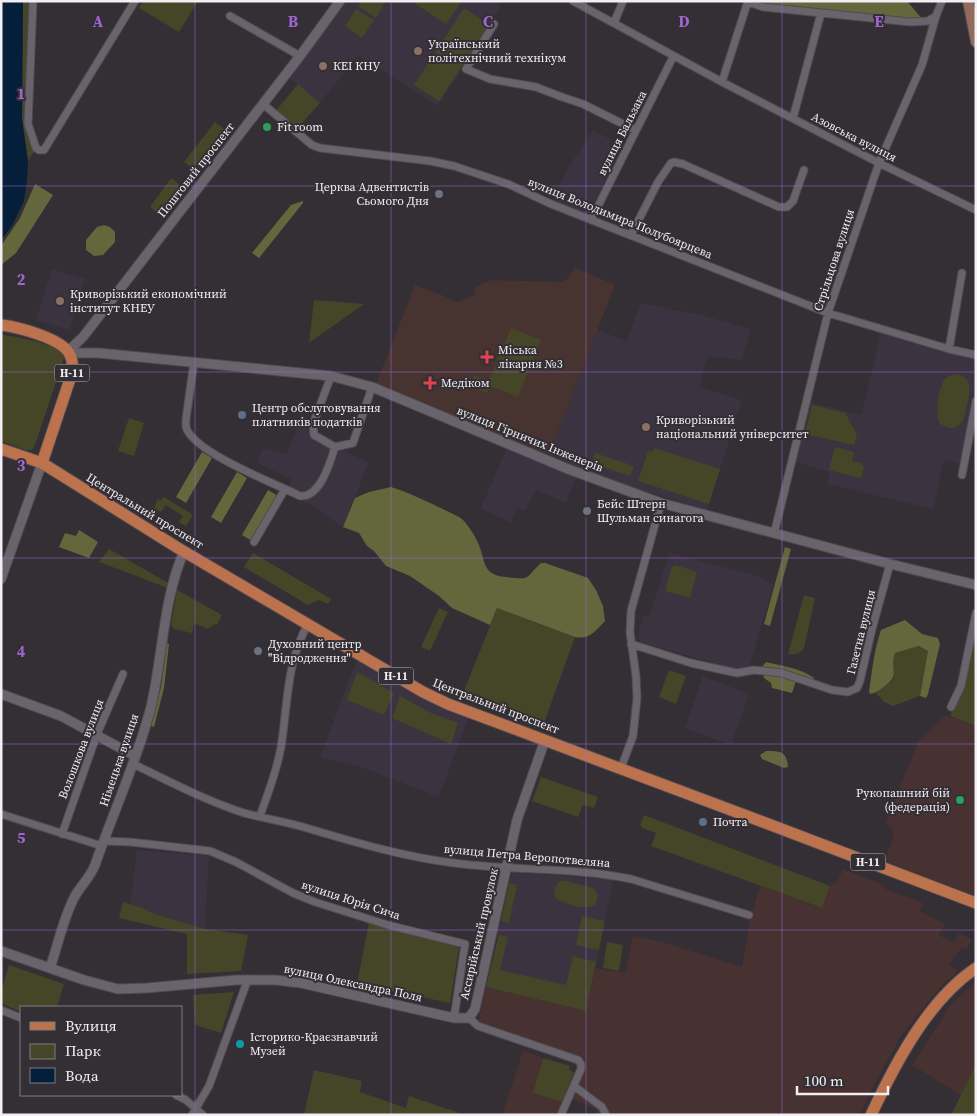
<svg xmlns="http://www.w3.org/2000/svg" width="977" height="1116" font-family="'Source Serif 4',serif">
	<rect width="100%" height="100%" fill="#332f35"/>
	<path fill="#473231" d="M946,715L976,726V896L885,861L894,834L892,829L886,823L918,742Z
		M843,869L884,885L883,888L923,903L920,911L945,924L939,935L953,943L959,933L972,940L966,949L962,947L949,964L958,971L941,986L901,1036L874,1085L860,1115H597V1110L573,1099L586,1063L582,1059L478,1024L486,987L586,1011L595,968L625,973L633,936L665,943L742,967L750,920L760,886L821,908L830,886L837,882Z
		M976,981V1064L961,1095L912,1065L952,1003Z
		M523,1051L543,1058L533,1093L562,1102L557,1115H502Z"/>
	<path fill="#3b3340" d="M344,1H502L490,26L438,106L358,55L320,103L288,77Z
		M593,130L612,140L609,146L619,152L588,214L553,200L566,171Z
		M52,269L85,279L69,330L36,320Z
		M640,303L701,315L751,329L742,360L708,356L699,387L742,400L707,510L629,486L589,472L549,455L597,330L627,341Z
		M881,333L947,352L976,359V392L963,464L944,460L933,509L827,484L829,472L792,461L806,401L861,415Z
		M300,420L314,422L313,430L335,447L369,462L343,527L313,506L286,492L291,479L257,463L263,448L287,454Z
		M507,447L577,476L566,503L536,490L525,511L517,508L511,523L481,508Z
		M669,553L758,576L774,584L749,668L743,671L640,642L638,636L643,616L650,615Z
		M357,659L469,717L439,797L366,769L320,757Z
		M703,676L749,694L731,745L685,728Z
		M137,850L211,856L209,857L205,929L152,913L143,908L130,903Z
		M512,872L613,880L586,1011L486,987Z"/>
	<path fill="#47332f" d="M574,267L615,285L549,455L376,384L415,285L442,295L457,302L474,295L475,287L491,280L563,282L570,276Z"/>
	<path fill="#444627" d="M23,1H33L28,108L36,148L28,161L22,119Z
		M143,1H198L179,32L139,8Z
		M361,1H386L376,18L358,6Z
		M411,1H462L446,24Z
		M464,8L489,25L439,101L414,85Z
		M356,9L374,20L362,38L345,26Z
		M298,84L320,103L295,131L274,113Z
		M215,122L227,131L196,171L184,162Z
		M171,178L183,187L162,216L150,207Z
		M314,300L364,304L309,343Z
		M511,328L541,340L518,397L490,386L487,393L470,386L474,375L489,381Z
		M1,335C14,335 49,344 60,351C63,353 63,355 64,358L35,445L32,450H26L1,441Z
		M955,374C974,375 970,392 967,405C965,411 965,419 960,424C957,427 954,428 949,428L940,424C934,415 939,389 944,380C947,376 951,375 955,374Z
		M812,405L845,413L857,434L854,445L805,434Z
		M129,418L144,423L134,456L118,451Z
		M835,447L854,452L852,461L861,463L864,468L861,478L829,470Z
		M654,448L720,469L709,504L638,481L648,451L652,452Z
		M595,453L634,466L630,476L592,463Z
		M164,497L193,515L186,526L179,522L183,516L166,505L161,512L154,508L158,499L160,501Z
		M109,549L170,584L168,588L99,562Z
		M253,553L331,599L328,604L319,600L308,605L244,567Z
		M676,565L697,572L690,598L665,591L672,567Z
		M177,590L222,615L217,625L215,624L208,629L194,623L192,633L174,629L171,625Z
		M804,595L815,598L804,648C800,654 795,655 788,654Z
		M439,608L448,612L430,651L421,647Z
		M497,608L575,637L544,723L468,694L469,693L464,691Z
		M973,642L976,643V726L950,716L963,686Z
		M919,646L928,651L920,696L893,706L884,702L876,693L892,681L894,677L892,660L895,653Z
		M669,670L686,676L676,704L659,697Z
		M357,672L394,693L384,715L347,700Z
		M400,696L431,713L458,723L451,744L392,718Z
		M541,777L598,797L594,808L583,805L578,817L532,801Z
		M644,815L830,886L822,908L651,846L656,833L642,828L640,825Z
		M560,881H566L593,888L598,895L596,904C587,912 568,904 558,900L555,897C553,891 555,885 560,881Z
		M509,883L517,885L509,923L501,921Z
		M123,902L143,908L152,913L205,929L248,935L241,971L187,974V934L119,918Z
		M582,916L605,921L599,950L576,945Z
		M369,922L459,947L450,1003L357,984Z
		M499,935L508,937L500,970L566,985L573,956L596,962L586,1011L486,987Z
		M607,942L623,945L619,971L603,968Z
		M9,965L64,984L57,1007H21V1012L1,1003V992Z
		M234,992L221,1033L195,1025L193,995Z
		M543,1058L570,1066L569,1070L574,1072L562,1102L533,1093Z
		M976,1064V1115H951Z
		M314,1070L362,1081L360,1092L406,1108L409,1096L460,1113L459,1115H304Z"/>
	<path fill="#64673c" d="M754,1H907L923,20L763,4Z
		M35,184L53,195L16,253L1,265V246L20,218Z
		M303,201V203L259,258L252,253L291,205Z
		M104,225L110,227L115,232V242L103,255L94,256L86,250V240L97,227Z
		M202,452L212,458L186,503L176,497Z
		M237,472L247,478L221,523L211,517Z
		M391,487C410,493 428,502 447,511C452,514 459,516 463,520C469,526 475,536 478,543C486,560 481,575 506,577C532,580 524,579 541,563H545L588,578L596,590L603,606L605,621C595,631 590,640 575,637L497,608L490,625L452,608L439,596L410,576L386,566L374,551L367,546L359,533L343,527L355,498L369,492Z
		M268,490L278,496L252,541L242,535Z
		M79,530L98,542L89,558L59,547L65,533L76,536Z
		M785,547L791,549L770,626L764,624Z
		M905,620L922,634L938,638L940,644L928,694L926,698L920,696L928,651L919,646L895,653C889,669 901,675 885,686C880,690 876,693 870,694L869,692C872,671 874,650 881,630Z
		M167,643L169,644L164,688L154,727L151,726L161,687Z
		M766,662C782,666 800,668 814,678L813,681L797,678L792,693L772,688L771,683L764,678L762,667Z
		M766,751C780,751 787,751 788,767L784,768L762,759L760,755Z"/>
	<path fill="#051e3a" d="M1,1H23L22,119L28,161L27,180L24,201L12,226L1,240Z"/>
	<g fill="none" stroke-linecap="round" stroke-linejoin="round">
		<defs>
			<path id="minor" d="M33,1L28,124L36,148L39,150H44L135,1
				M573,1L722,82L879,163L976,210
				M748,2L763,7L910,22L928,21L936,16
				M230,16L300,56
				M614,23L623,1
				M494,24L466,69L490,79L536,87L562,97L583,104L635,130
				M722,82L748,1
				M263,104L312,145L320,148L430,161L454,166L508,184L551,204L828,313L949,349L976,355
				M793,118L821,13
				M591,220L673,57
				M631,235L658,182L671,163L674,162L683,164L779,207H787L793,201L804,170
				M949,349L962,273
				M194,362L186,419C186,423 185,426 187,430C200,455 274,483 300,496C320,498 330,463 335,447L314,435L313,424L331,376
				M335,447L353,443L372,387
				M962,475L976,401
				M774,534L828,313L879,163L922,65L936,16L942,1
				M254,542L285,489
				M631,644L691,663L737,673L754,670L764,671L782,673L832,690L848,692L857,688L860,681L872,629L890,564
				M951,707L961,686L976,613
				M133,764C169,781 206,801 244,813C266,819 288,822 310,829C357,843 405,857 454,863C513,871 573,867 631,879L749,915
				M621,768L633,736L637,698L636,676L630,632L631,611L661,503
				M1,814L102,846
				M260,816C268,793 277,771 281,747C288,704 286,663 308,624
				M62,834L97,734L123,674
				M104,841L130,842L210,851L236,862L293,893L315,902L388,925L465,944L454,1018
				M1,1010L21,1018
				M469,1018L478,1026L578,1060L581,1064V1069L561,1115
				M574,1086L602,1107L606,1115
				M176,1095L186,1100L203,1115
				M192,1115L209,1086L248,979"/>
			<path id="tertiary" d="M68,351L83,337L300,56L340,1
				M69,353H99L331,376L372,387L568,469L661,503L890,564L976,585
				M1,579L42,463
				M1,694L61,716L135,756
				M1,951L84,980L118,989L147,988L236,980H276L301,983L454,1018H469L475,1009L517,820L545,740
				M50,968C58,945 63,919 74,898C80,886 90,878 95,865C113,813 137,761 151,707C163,655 163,600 184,551"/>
			<path id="secondary" d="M968,1L976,42"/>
			<path id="primary" d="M1,325C18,327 60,338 69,353C73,360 73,369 71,376L42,463
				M1,449L42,463L178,548L423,692L448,704L763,822L976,903
				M871,1115C895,1064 928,1000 976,968"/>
		</defs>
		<use href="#minor" stroke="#4f4b51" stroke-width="9"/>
		<use href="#tertiary" stroke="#4f4b51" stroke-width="11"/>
		<use href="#secondary" stroke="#4f4b51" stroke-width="12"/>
		<use href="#primary" stroke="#4f4b51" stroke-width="13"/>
		<use href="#minor" stroke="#69646c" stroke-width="7"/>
		<use href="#tertiary" stroke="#69646c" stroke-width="9"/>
		<use href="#secondary" stroke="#926b5c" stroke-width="10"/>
		<use href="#primary" stroke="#bb724d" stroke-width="11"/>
	</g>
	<path fill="none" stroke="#9f66cf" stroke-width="1" stroke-opacity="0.55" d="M195,1V1115M391,1V1115M586,1V1115M782,1V1115M1,186H976M1,372H976M1,558H976M1,744H976M1,930H976"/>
	<g fill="#8d6e63" stroke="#332f35" stroke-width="2">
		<circle cx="418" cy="51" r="5"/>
		<circle cx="323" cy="66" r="5"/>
		<circle cx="60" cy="301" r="5"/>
		<circle cx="646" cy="427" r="5"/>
	</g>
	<g fill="#2e9e5b" stroke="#332f35" stroke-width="2">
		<circle cx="267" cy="127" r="5"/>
		<circle cx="960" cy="800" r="5"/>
	</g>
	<g fill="#6b7280" stroke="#332f35" stroke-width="2">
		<circle cx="439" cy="194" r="5"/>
		<circle cx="587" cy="511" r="5"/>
		<circle cx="258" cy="651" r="5"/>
	</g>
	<g fill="#e0444e" stroke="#332f35" stroke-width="2">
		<path d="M484.5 349.5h5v5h5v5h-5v5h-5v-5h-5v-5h5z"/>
		<path d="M427.5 375.5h5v5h5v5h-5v5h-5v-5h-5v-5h5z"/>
	</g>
	<g fill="#5c6f8a" stroke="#332f35" stroke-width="2">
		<circle cx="242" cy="415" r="5"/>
		<circle cx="703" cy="822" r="5"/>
	</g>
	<circle fill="#0f9aa8" stroke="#332f35" stroke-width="2" cx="240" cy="1044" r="5"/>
	<g text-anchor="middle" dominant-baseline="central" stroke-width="4" stroke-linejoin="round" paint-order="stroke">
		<g fill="#332f35" stroke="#b9b5bb" stroke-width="1">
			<rect x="54.5" y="364.5" width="35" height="17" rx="4"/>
			<rect x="378.5" y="667.5" width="35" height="17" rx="4"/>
			<rect x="850.5" y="853.5" width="35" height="17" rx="4"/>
		</g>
		<g font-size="11" font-weight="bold" fill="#f2eff4">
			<text x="72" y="373">Н-11</text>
			<text x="396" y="676">Н-11</text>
			<text x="868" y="862">Н-11</text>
		</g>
		<g font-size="12" fill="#f2eff4" stroke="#332f35" text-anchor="start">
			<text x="428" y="44">Український<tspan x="428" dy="14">політехнічний технікум</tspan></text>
			<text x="333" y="66">КЕІ КНУ</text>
			<text x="277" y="127">Fit room</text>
			<text x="429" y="187" text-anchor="end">Церква Адвентистів<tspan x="429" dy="14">Сьомого Дня</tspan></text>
			<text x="70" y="294">Криворізький економічний<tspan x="70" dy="14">інститут КНЕУ</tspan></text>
			<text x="498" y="350">Міська<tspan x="498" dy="14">лікарня №3</tspan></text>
			<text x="441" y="383">Медіком</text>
			<text x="252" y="408">Центр обслуговування<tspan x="252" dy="14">платників податків</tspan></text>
			<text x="656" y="420">Криворізький<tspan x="656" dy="14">національний університет</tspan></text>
			<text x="597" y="504">Бейс Штерн<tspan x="597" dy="14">Шульман синагога</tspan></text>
			<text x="268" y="644">Духовний центр<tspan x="268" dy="14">"Відродження"</tspan></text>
			<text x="950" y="793" text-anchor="end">Рукопашний бій<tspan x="950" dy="14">(федерація)</tspan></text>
			<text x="713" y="822">Почта</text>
			<text x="250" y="1037">Історико-Краєзнавчий<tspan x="250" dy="14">Музей</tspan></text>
		</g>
		<g font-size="12" fill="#f2eff4" stroke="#332f35">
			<text transform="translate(622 133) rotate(-63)">вулиця Бальзака</text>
			<text transform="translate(854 137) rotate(27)">Азовська вулиця</text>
			<text transform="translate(196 170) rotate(-52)">Поштовий проспект</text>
			<text transform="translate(620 218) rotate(22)">вулиця Володимира Полубоярцева</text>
			<text transform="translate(834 260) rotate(-72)">Стрільцова вулиця</text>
			<text transform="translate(530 439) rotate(22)">вулиця Гірничих Інженерів</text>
			<text transform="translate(145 511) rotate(31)">Центральний проспект</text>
			<text transform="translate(861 632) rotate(-76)">Газетна вулиця</text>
			<text transform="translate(496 706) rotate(21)">Центральний проспект</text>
			<text transform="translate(81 749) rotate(-69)">Волошкова вулиця</text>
			<text transform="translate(119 760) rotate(-71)">Німецька вулиця</text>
			<text transform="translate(527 856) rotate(5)">вулиця Петра Веропотвеляна</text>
			<text transform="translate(351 900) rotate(18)">вулиця Юрія Сича</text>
			<text transform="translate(479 934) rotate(-77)">Ассирійський провулок</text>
			<text transform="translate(353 983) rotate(12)">вулиця Олександра Поля</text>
		</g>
	</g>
	<g font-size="16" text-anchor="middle" font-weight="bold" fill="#9f66cf" stroke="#332f35" stroke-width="4" stroke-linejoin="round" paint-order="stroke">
		<text x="98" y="27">A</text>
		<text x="293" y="27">B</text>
		<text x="488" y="27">C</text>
		<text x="684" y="27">D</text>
		<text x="879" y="27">E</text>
		<text x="21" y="99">1</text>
		<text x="21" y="285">2</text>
		<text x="21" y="471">3</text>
		<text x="21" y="657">4</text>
		<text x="21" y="843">5</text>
	</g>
	<rect width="977" height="1116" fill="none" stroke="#f2eff4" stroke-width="5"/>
	<rect x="20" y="1006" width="162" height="90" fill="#332f35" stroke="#7f7c81"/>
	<rect x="30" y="1022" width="25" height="8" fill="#bb724d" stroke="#7f7c81"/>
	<text x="65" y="1031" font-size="15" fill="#f2eff4">Вулиця</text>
	<rect x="30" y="1044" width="25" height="15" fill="#444627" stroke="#7f7c81"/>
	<text x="65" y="1056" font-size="15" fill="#f2eff4">Парк</text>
	<rect x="30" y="1068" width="25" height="15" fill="#051e3a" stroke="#7f7c81"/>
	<text x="65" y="1081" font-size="15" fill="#f2eff4">Вода</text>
	<path d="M797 1086v8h91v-8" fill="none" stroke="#f2eff4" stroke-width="2.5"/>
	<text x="804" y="1086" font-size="15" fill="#f2eff4" stroke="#332f35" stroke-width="4" paint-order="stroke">100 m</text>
</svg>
